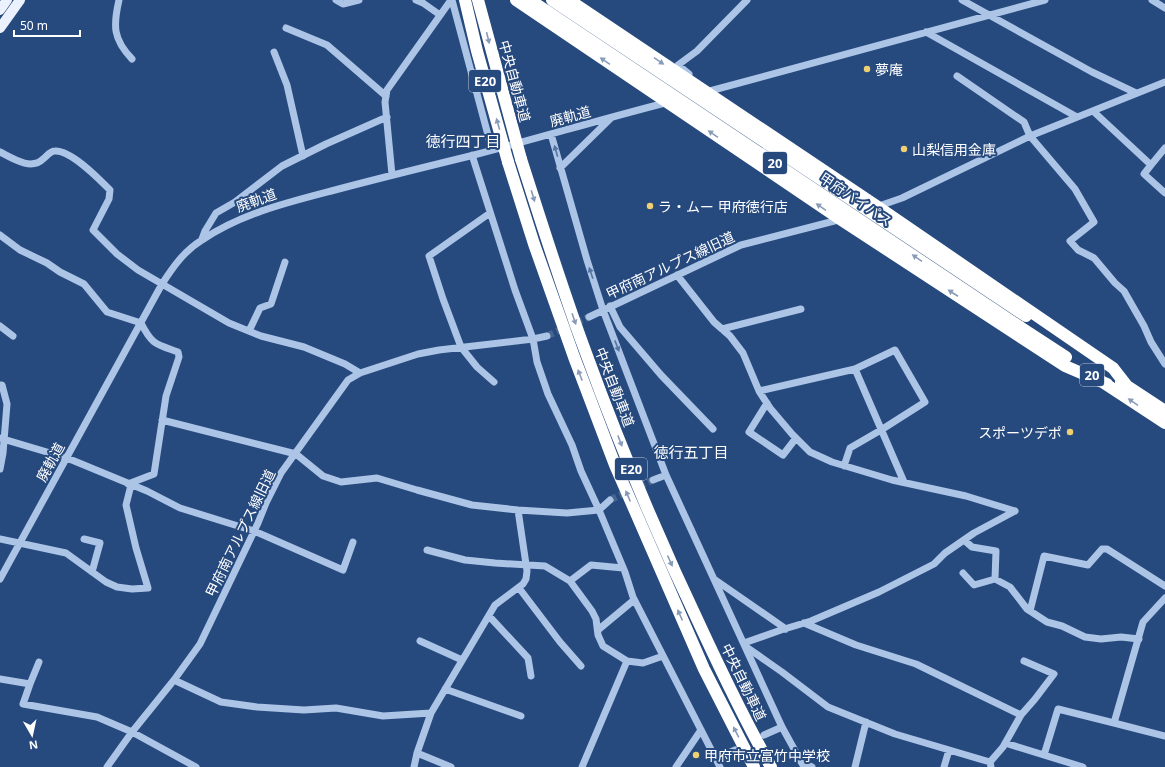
<svg xmlns="http://www.w3.org/2000/svg" width="1165" height="767" font-family="'Noto Sans','Noto Sans JP',sans-serif">
	<rect width="100%" height="100%" fill="#26497e"/>
	<g fill="none" stroke-linecap="round" stroke-linejoin="round">
		<path stroke="#476491" stroke-width="7" stroke-dasharray="7 3.5" stroke-linecap="butt" d="M547,336L589,317
			M610,500L653,480"/>
		<path stroke="#acc4e5" stroke-width="7" d="M119,0C113,26 113,39 132,59
			M336,0L343,4L359,0
			M416,0L423,3L440,15
			M452,0L492,150
			M962,0L1092,72L1136,93
			M1152,0L1165,8
			M286,28L327,45L386,96
			M926,32L1077,117
			M274,52L287,85L303,156
			M689,74L678,65L697,51L747,0
			M957,76L1024,122L1030,136L1075,189L1094,222L1070,241L1078,250L1094,258L1115,283L1124,291L1144,326L1151,342L1165,364
			M706,92L1045,0
			M1093,111L1151,165L1165,148
			M551,134L587,260L603,310L666,475L782,727L804,767
			M0,152C12,158 31,171 43,159C47,156 50,151 55,151C71,150 99,179 110,190L109,199L93,230L117,254L138,270L229,323L261,336L304,347L345,364L360,373
			M472,155L515,290L533,339L537,362L548,394L572,445L581,471L599,510L625,572L633,597L720,767
			M1151,165L1144,174L1165,193
			M560,168L611,118
			M392,175L385,102L387,90L451,0
			M876,207L902,198L1030,136L1165,82
			M490,213L429,256L443,299L461,347L477,367L494,382
			M0,235L20,250L47,263L60,272L84,284L107,312L141,323C152,345 156,344 178,352L179,357L166,396L154,474L128,484
			M202,239L205,231L216,213L235,202L282,166L326,144L387,117
			M677,275L714,322L730,336L743,353L759,391L770,408L792,434L810,452L832,462L892,480L966,496L1015,511
			M610,306L620,327L661,375L713,429
			M589,317L741,245L842,219
			M0,326L13,336
			M722,329L801,309
			M249,331L260,308L271,304L285,262
			M0,385H2L7,404L3,453L0,469
			M759,391L855,369L904,482
			M767,403L749,432L783,455L796,438
			M162,420L296,454L323,476L341,482L377,478L417,490L472,505L518,510L567,513L599,510L610,500
			M0,438L67,458L147,491L180,508L254,531L343,570L353,542
			M844,466L850,448L881,430L925,402L895,350L855,369
			M653,480L666,475
			M0,539L66,553L106,582L117,587L132,589L148,588L136,548L126,505L131,485
			M84,539L100,543L92,572
			M964,540L972,547L996,551L995,579
			M427,550L465,560L495,563L545,566L570,581L591,565L623,568
			M963,573L974,585L995,579L1010,587L1027,609L1047,622L1062,626L1085,637L1101,639L1121,637L1139,639
			M0,579L162,284C173,267 184,251 202,240C242,213 289,202 335,190C380,178 425,167 470,156C536,139 602,119 669,102
			M714,579L786,629
			M570,581L592,611L596,619L598,635L603,646L627,661L643,663L663,656
			M519,588L560,642L581,666
			M1165,598L1143,622L1114,723L1165,736
			M1030,611L1044,556L1088,565L1102,549H1107L1165,586
			M489,616L528,658L531,676
			M804,623L856,645L916,664L1021,715
			M598,630L634,600
			M420,641L462,660
			M744,643L781,630L811,621L879,592L934,564L945,553L974,533L1015,511
			M745,646L782,672L828,707L895,734L990,762
			M39,662L30,684L23,704L97,717L132,732L196,767
			M0,679L30,684
			M174,680L221,702L257,707L304,710L336,708L383,716L431,713
			M445,689L521,716
			M764,735L782,727
			M1005,743L1083,767
			M417,753L451,767
			M1044,755L1058,709L1114,723
			M716,759L735,750
			M801,762L812,767
			M107,767L132,732L174,680L200,644L258,523L266,503L281,473L348,380L360,373L418,354L439,350L533,339L547,336
			M414,767L417,753L431,713L495,605L523,584L526,579L527,571L518,510
			M582,767L627,661
			M676,767L701,730
			M855,767L866,722
			M944,767L949,750
			M991,767L990,762L1003,747L1021,715L1035,699L1054,674L1024,661"/>
		<path stroke="#ecf2fd" stroke-width="10" d="M0,10L7,0
			M0,28L20,0"/>
		<path stroke="#fff" stroke-width="12" d="M516,0L840,219L1065,366L1107,384
			M569,0L878,207L1113,368L1127,386
			M521,159C542,224 562,289 586,353C621,449 660,542 704,634C725,679 747,724 771,767
			M508,162L534,244L574,357L615,465L704,669L754,767
			M1020,327L1066,357
			M1101,381L1165,423
			M1121,382L1165,411"/>
		<path stroke="#fff" stroke-width="12" d="M465,0L477,51L508,162
			M478,0L521,159
			M530,0L1020,327
			M552,0L1026,316"/>
	</g>
	<defs><path id="oneway-solid" d="M-6-.8H1V-3.2L6.5 0L1 3.2V.8H-6Z"/></defs>
	<g fill="#889bb8">
		<use href="#oneway-solid" transform="translate(488 38) rotate(76)"/>
		<use href="#oneway-solid" transform="translate(605 61) rotate(-146)"/>
		<use href="#oneway-solid" transform="translate(659 61) rotate(34)"/>
		<use href="#oneway-solid" transform="translate(498 124) rotate(-106)"/>
		<use href="#oneway-solid" transform="translate(713 134) rotate(-146)"/>
		<use href="#oneway-solid" transform="translate(533 196) rotate(73)"/>
		<use href="#oneway-solid" transform="translate(821 207) rotate(-146)"/>
		<use href="#oneway-solid" transform="translate(917 258) rotate(-146)"/>
		<use href="#oneway-solid" transform="translate(953 293) rotate(-147)"/>
		<use href="#oneway-solid" transform="translate(574 319) rotate(71)"/>
		<use href="#oneway-solid" transform="translate(580 375) rotate(-111)"/>
		<use href="#oneway-solid" transform="translate(1133 402) rotate(-146)"/>
		<use href="#oneway-solid" transform="translate(620 441) rotate(69)"/>
		<use href="#oneway-solid" transform="translate(628 496) rotate(-113)"/>
		<use href="#oneway-solid" transform="translate(670 561) rotate(66)"/>
		<use href="#oneway-solid" transform="translate(680 615) rotate(-114)"/>
		<use href="#oneway-solid" transform="translate(736 732) rotate(-117)"/>
	</g>
	<g fill="#5574a2">
		<use href="#oneway-solid" transform="translate(556 151) rotate(-106)"/>
		<use href="#oneway-solid" transform="translate(591 273) rotate(-109)"/>
		<use href="#oneway-solid" transform="translate(617 346) rotate(69)"/>
	</g>
	<g fill="#eecf71" stroke="#26497e" stroke-width="1.5">
		<circle cx="867" cy="69" r="4"/>
		<circle cx="904" cy="149" r="4"/>
		<circle cx="650" cy="206" r="4"/>
		<circle cx="1070" cy="432" r="4"/>
		<circle cx="696" cy="755" r="4"/>
	</g>
	<g text-anchor="middle" dominant-baseline="central" stroke-width="4" stroke-linejoin="round" paint-order="stroke">
		<g fill="#26497e" stroke="#bec8d8" stroke-width="1">
			<rect x="469" y="70" width="32" height="22" rx="3"/>
			<rect x="763" y="152" width="24" height="22" rx="3"/>
			<rect x="1080" y="364" width="24" height="22" rx="3"/>
			<rect x="615" y="458" width="32" height="22" rx="3"/>
		</g>
		<g font-size="13" font-weight="bold" fill="#fff">
			<text x="485" y="81">E20</text>
			<text x="775" y="163">20</text>
			<text x="1092" y="375">20</text>
			<text x="631" y="469">E20</text>
		</g>
		<g font-size="14" fill="#fff" stroke="#26497e" text-anchor="start">
			<text x="875" y="69">夢庵</text>
			<text x="912" y="149">山梨信用金庫</text>
			<text x="658" y="206">ラ・ムー 甲府徳行店</text>
			<text x="1062" y="432" text-anchor="end">スポーツデポ</text>
			<text x="704" y="755">甲府市立富竹中学校</text>
		</g>
		<g font-size="14" fill="#fff" stroke="#26497e">
			<text transform="translate(515 81) rotate(75)">中央自動車道</text>
			<text transform="translate(570 116) rotate(-15)">廃軌道</text>
			<text transform="translate(856 199) rotate(34)">甲府バイパス</text>
			<text transform="translate(256 200) rotate(-20)">廃軌道</text>
			<text transform="translate(670 265) rotate(-25)">甲府南アルプス線旧道</text>
			<text transform="translate(615 387) rotate(69)">中央自動車道</text>
			<text transform="translate(50 462) rotate(-61)">廃軌道</text>
			<text transform="translate(240 533) rotate(-64)">甲府南アルプス線旧道</text>
			<text transform="translate(744 682) rotate(64)">中央自動車道</text>
		</g>
		<g font-size="15" fill="#fff" stroke="#26497e">
			<text x="463" y="141">徳行四丁目</text>
			<text x="691" y="452">徳行五丁目</text>
		</g>
	</g>
	<g transform="translate(32 735) rotate(171)" stroke="#26497e" stroke-width="3" paint-order="stroke">
	<path d="M0-3L7 15L0 10L-7 15Z" fill="#ffffff"/>
	<text y="-6" font-size="11" font-weight="bold" text-anchor="middle" fill="#ffffff">N</text>
	</g>
	<path d="M14 30v6h66v-6" fill="none" stroke="#ffffff" stroke-width="2"/>
	<text x="20" y="30" font-size="12" fill="#ffffff" stroke="#26497e" stroke-width="3" paint-order="stroke">50 m</text>
</svg>
